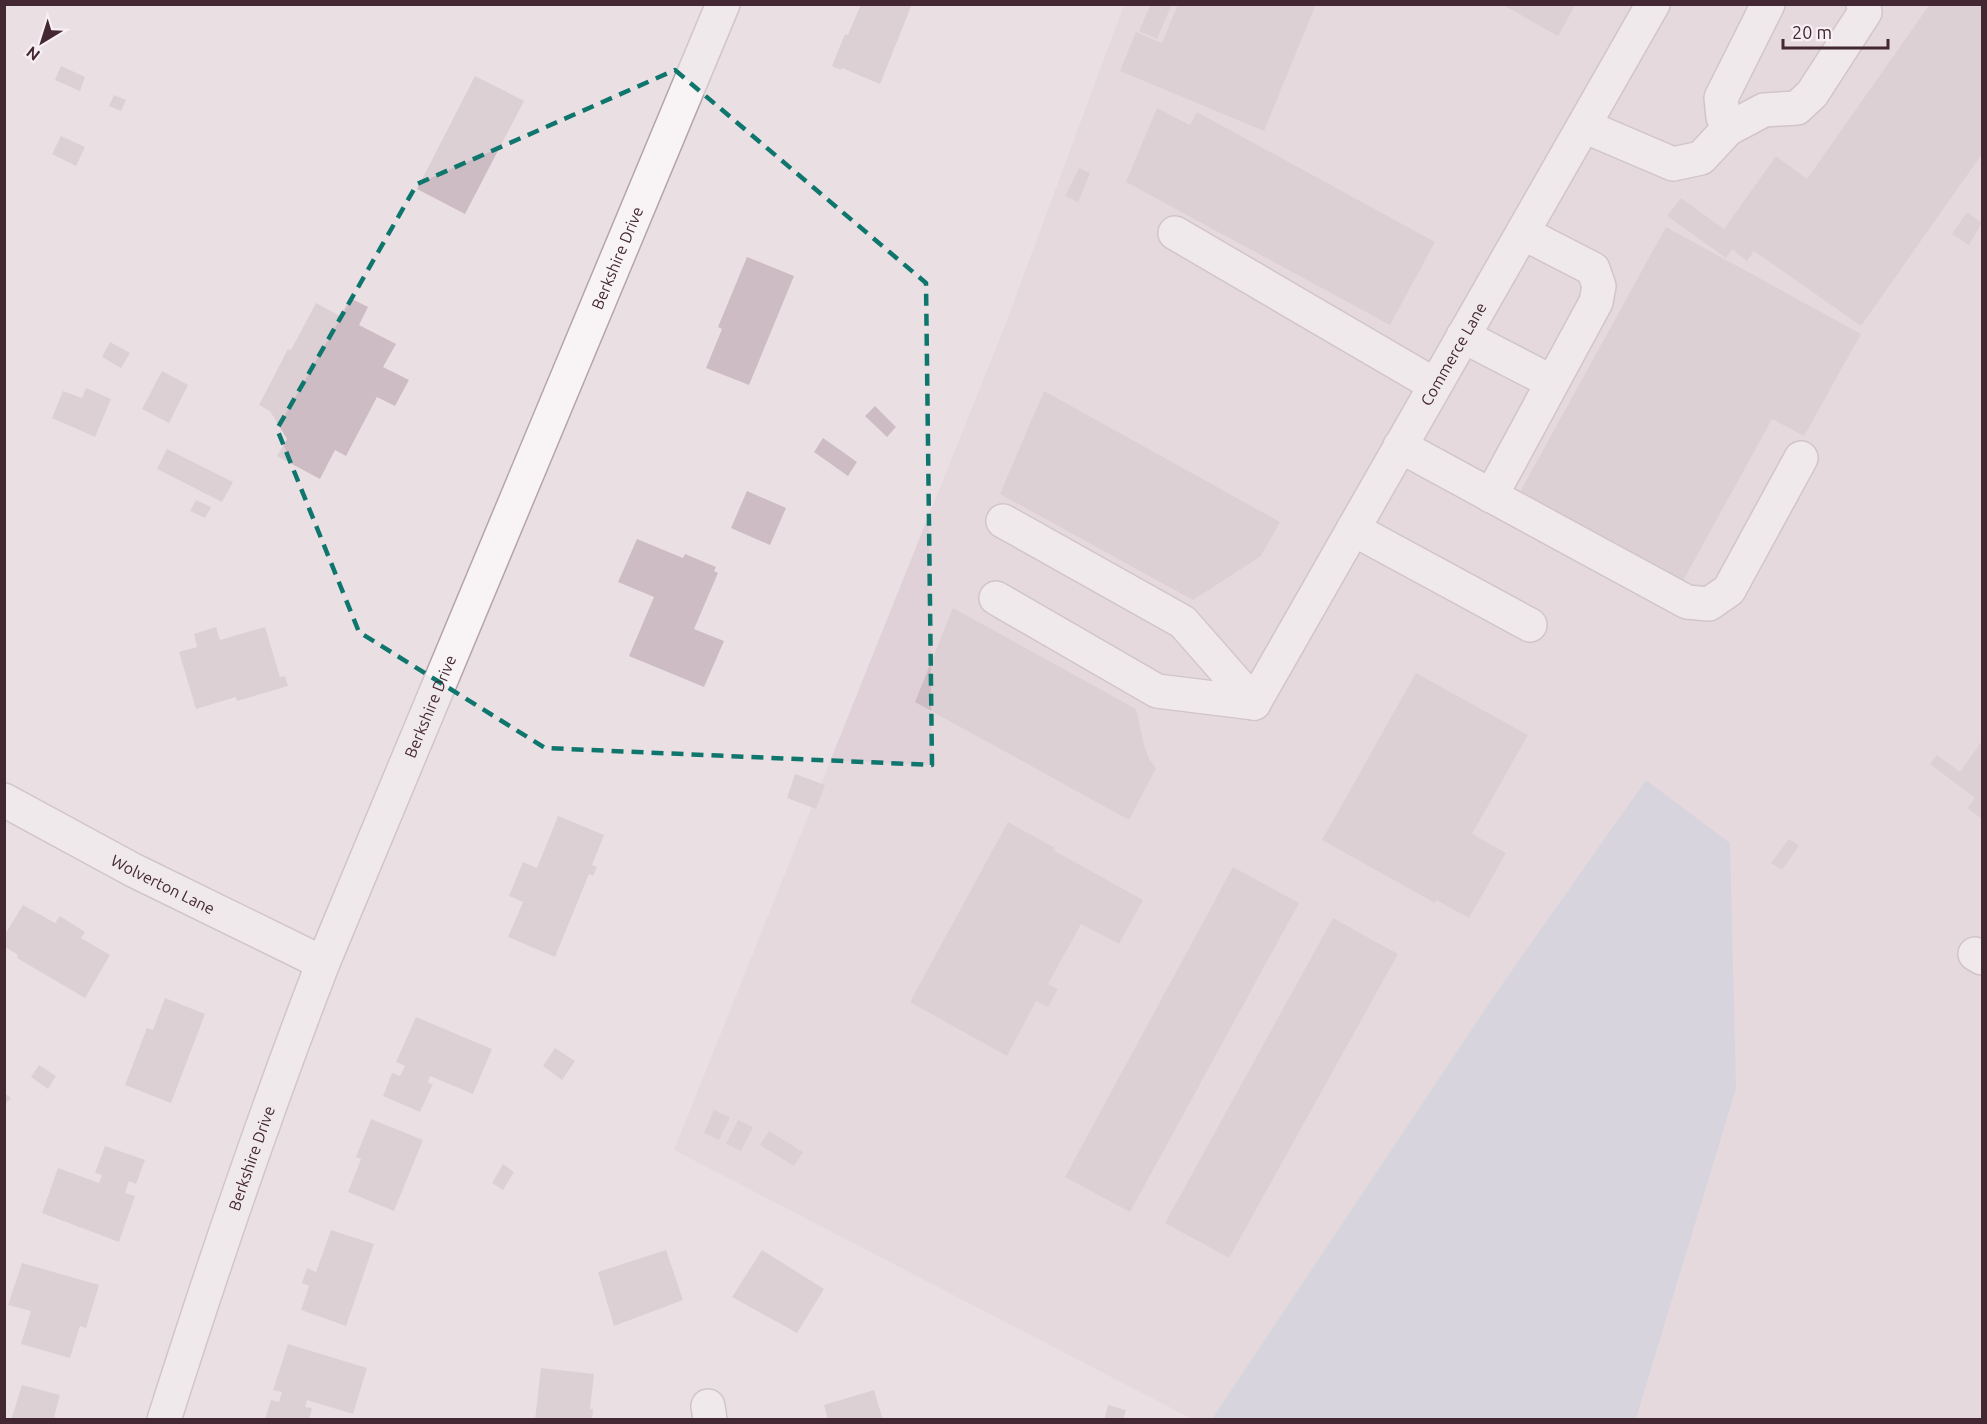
<svg xmlns="http://www.w3.org/2000/svg" width="1987" height="1424" font-family="Ubuntu,sans-serif">
	<rect width="100%" height="100%" fill="#eae0e4"/>
	<path fill="#dfd1d7" d="M1124,5H1982V1419H1636L1736,1089L1646,781L1498,990L1212,1419H1192L674,1150L1004,328Z"/>
	<path fill="#c0c6d5" d="M1646,780L1730,843L1736,1089L1636,1419H1212L1498,990Z"/>
	<path fill="#cdbcc3" d="M861,4H912L880,84L842,68L841,70L832,66L845,34L848,35Z
		M1151,4H1172L1157,39L1139,31Z
		M1178,4H1316L1264,131L1120,71L1136,32L1162,43Z
		M1501,4H1576L1558,36Z
		M1930,4H1982V154L1861,326L1754,251L1747,261L1732,249L1726,258L1667,216L1681,198L1724,229L1776,156L1807,179Z
		M61,66L85,77L80,91L55,80Z
		M475,76L524,101L465,214L417,189Z
		M114,95L126,100L121,111L109,106Z
		M1157,108L1190,125L1197,112L1435,242L1390,325L1126,182Z
		M61,136L85,147L76,166L52,154Z
		M1079,168L1090,173L1078,202L1065,196Z
		M1967,212L1982,223L1969,245L1952,234Z
		M1666,227L1861,334L1804,436L1772,419L1683,581L1520,492Z
		M747,257L794,276L749,385L706,368L722,329L718,327Z
		M350,298L368,307L359,325L396,344L383,367L409,380L395,406L377,397L346,456L335,450L320,479L277,456L287,439L270,411L259,405L288,349L291,350L316,303L340,316Z
		M110,342L130,353L121,368L102,357Z
		M162,371L188,385L169,423L142,409Z
		M86,388L111,399L95,437L52,418L63,391L82,398Z
		M1044,391L1280,522L1261,556L1193,600L1000,494Z
		M875,406L896,427L887,437L865,416Z
		M823,438L857,462L848,476L814,452Z
		M167,449L233,482L222,502L157,469Z
		M747,491L786,508L770,545L731,528Z
		M196,500L211,507L205,518L190,511Z
		M637,539L683,558L685,554L716,567L714,571L718,573L694,629L724,641L704,687L629,656L654,597L618,582Z
		M953,608L1136,709L1144,745L1149,759L1156,768L1129,820L915,702Z
		M216,627L220,640L265,627L280,677L285,676L288,686L237,701L236,697L196,709L179,652L197,647L194,634Z
		M1416,673L1528,735L1472,834L1506,853L1469,918L1436,900L1435,903L1322,840Z
		M1982,741V819L1967,808L1975,798L1930,764L1937,755L1960,772Z
		M795,774L825,785L816,809L787,798Z
		M558,816L604,835L592,865L597,867L593,876L589,874L555,957L508,937L523,902L509,896L523,862L537,868Z
		M1008,822L1055,848L1053,850L1143,900L1119,944L1081,924L1048,984L1058,989L1048,1007L1036,1001L1007,1056L910,1002Z
		M1789,839L1799,846L1782,870L1771,863Z
		M1233,867L1299,903L1130,1212L1065,1177Z
		M23,905L55,923L60,916L85,932L81,938L110,955L85,998L17,958L18,955L4,946V936Z
		M1333,918L1398,954L1229,1258L1165,1223Z
		M165,998L205,1014L171,1103L125,1085L147,1028L153,1030Z
		M416,1017L492,1049L473,1094L430,1076L428,1083L433,1084L420,1112L383,1096L392,1073L400,1076L405,1066L396,1062Z
		M555,1048L575,1061L562,1080L543,1066Z
		M39,1065L56,1076L48,1089L31,1077Z
		M4,1093L11,1098L4,1105Z
		M714,1110L730,1117L719,1140L704,1133Z
		M371,1119L423,1140L394,1211L348,1192L361,1159L356,1157Z
		M738,1120L753,1127L741,1151L726,1144Z
		M769,1131L803,1152L794,1166L760,1145Z
		M105,1146L145,1160L136,1184L129,1181L125,1193L135,1196L119,1242L42,1213L58,1168L99,1183L102,1175L95,1173Z
		M503,1164L514,1172L503,1190L492,1183Z
		M331,1230L374,1244L346,1326L301,1310L309,1286L302,1283L307,1268L316,1272Z
		M666,1250L683,1300L614,1326L598,1272Z
		M762,1250L824,1289L797,1333L732,1297Z
		M22,1263L99,1285L86,1328L80,1326L70,1358L21,1344L31,1311L8,1305Z
		M288,1344L367,1368L353,1414L307,1400L305,1407L312,1408L309,1420H265L271,1400L279,1402L282,1392L273,1390Z
		M541,1368L594,1374L590,1409H593L592,1420H535Z
		M22,1385L60,1395L54,1417L61,1420H11Z
		M874,1390L883,1420H828L824,1405Z
		M1108,1405L1126,1410L1123,1420H1104Z"/>
	<g fill="none" stroke-linecap="round" stroke-linejoin="round">
		<defs>
			<g id="minor">
				<path d="M1584,126L1673,164L1701,158L1728,129L1764,110L1797,108L1812,94L1865,12L1863,4"/>
				<path d="M1728,129L1723,117L1721,98L1768,4"/>
				<path d="M1175,233L1435,385"/>
				<path d="M1463,336L1552,382"/>
				<path d="M1400,446L1687,602L1709,604L1729,590L1801,458"/>
				<path d="M1491,496L1596,302L1599,286L1593,269L1523,233"/>
				<path d="M1003,521L1183,622L1254,703"/>
				<path d="M1353,529L1530,625"/>
				<path d="M996,598L1157,691L1254,703"/>
				<path id="s1" d="M1254,703L1653,4"/>
				<path id="s2" d="M4,800L133,870L323,963"/>
				<path d="M1975,954L1982,958"/>
				<path d="M708,1406L710,1420"/>
				<path id="s3" d="M164,1420C213,1266 265,1113 323,963L723,4"/>
			</g>
		</defs>
		<use href="#minor" stroke="#b5a5ab" stroke-width="36"/>
		<use href="#minor" stroke="#f8f3f5" stroke-width="33"/>
	</g>
	<path d="M0 0H1987V1424H0ZM675,70L926,283L932,765L545,748L359,632L277,429L417,184Z" fill="#eae0e4" fill-opacity=".55" fill-rule="evenodd"/>
	<path fill="none" stroke="#0f766e" stroke-width="4.5" stroke-dasharray="12 8" stroke-linejoin="round" d="M675,70L926,283L932,765L545,748L359,632L277,429L417,184Z"/>
	<g text-anchor="middle" dominant-baseline="central" stroke-width="5" stroke-linejoin="round" paint-order="stroke">
		<g font-size="16" fill="#432732" stroke="#f7eff3">
			<text stroke="none"><textPath href="#s3" startOffset="1248">Berkshire Drive</textPath></text>
			<text stroke="none"><textPath href="#s1" startOffset="402">Commerce Lane</textPath></text>
			<text stroke="none"><textPath href="#s3" startOffset="762">Berkshire Drive</textPath></text>
			<text stroke="none"><textPath href="#s2" startOffset="180">Wolverton Lane</textPath></text>
			<text stroke="none"><textPath href="#s3" startOffset="276">Berkshire Drive</textPath></text>
		</g>
	</g>
	<rect width="1987" height="1424" fill="none" stroke="#432732" stroke-width="12"/>
	<g transform="translate(42 42) rotate(218)" stroke="#f7eff3" stroke-width="4.5" paint-order="stroke">
	<path d="M0-4.5L10 22L0 15L-10 22Z" fill="#432732"/>
	<text y="-9" font-size="16" font-weight="bold" text-anchor="middle" fill="#432732">N</text>
	</g>
	<path d="M1783 39v9h105v-9" fill="none" stroke="#432732" stroke-width="3"/>
	<text x="1792" y="39" font-size="18" fill="#432732" stroke="#f7eff3" stroke-width="4.5" paint-order="stroke">20 m</text>
</svg>
